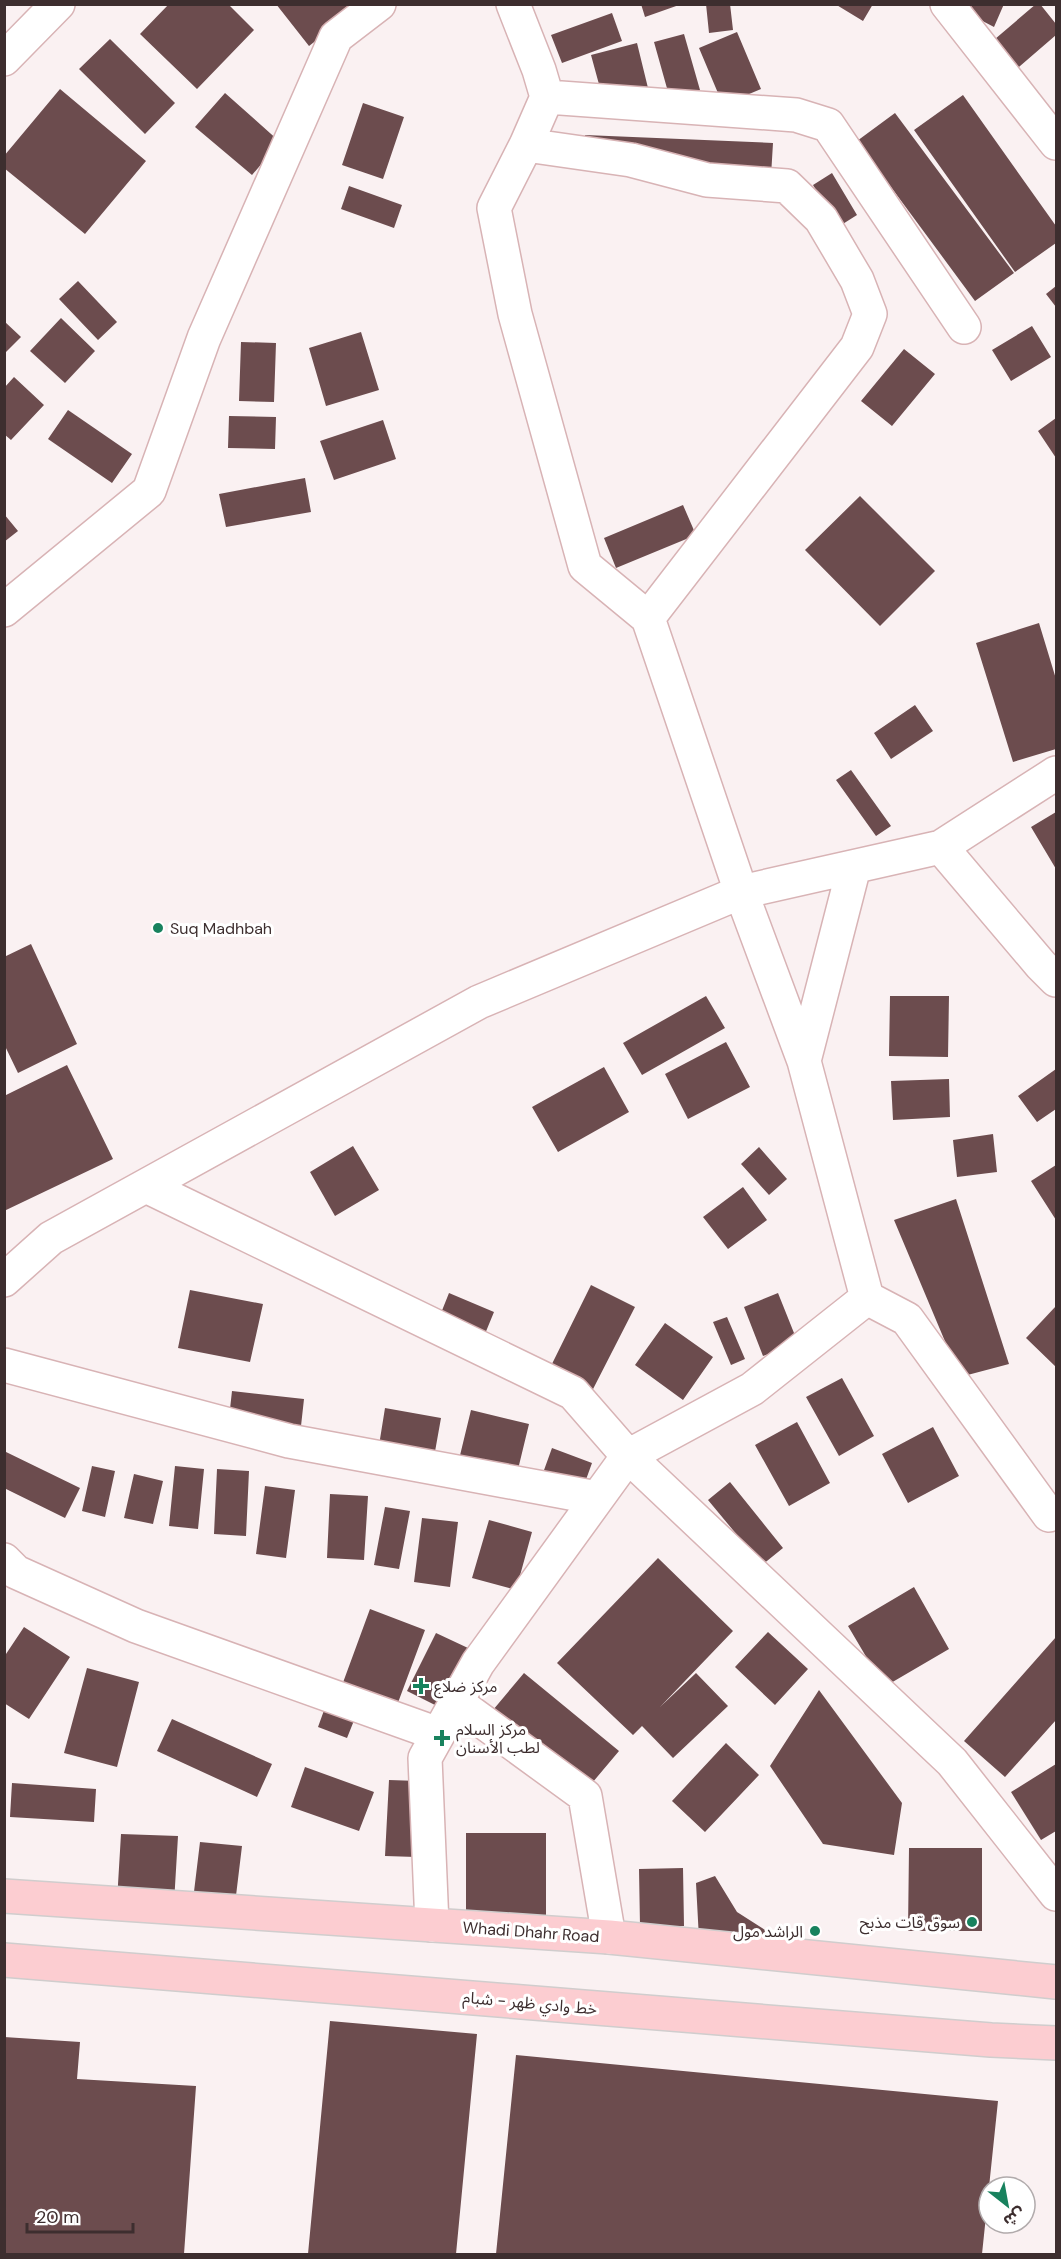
<svg xmlns="http://www.w3.org/2000/svg" width="1061" height="2259" font-family="'DM Sans','Noto Sans Arabic',sans-serif">
	<rect width="100%" height="100%" fill="#faf1f2"/>
	<path fill="#6c4c4e" d="M169,4H228L254,30L197,89L140,34Z
		M276,4H363L309,46Z
		M641,4H679V5L645,17Z
		M706,4H730L733,30L709,33Z
		M835,4H873L863,21Z
		M950,4H1004L994,27Z
		M1036,4H1040L1056,24V35L1012,73L988,45Z
		M612,13L622,41L562,63L551,35Z
		M737,32L761,89L723,105L699,48Z
		M684,34L700,90L670,99L654,42Z
		M110,39L175,103L145,134L79,69Z
		M637,43L648,88L603,99L591,55Z
		M60,89L146,161L85,234L4,168V156Z
		M225,93L280,142L252,175L195,127Z
		M963,95L1056,226V243L1015,272L914,130Z
		M363,103L404,117L383,179L342,165Z
		M895,113L1014,273L975,301L857,141Z
		M585,135L773,143L771,176L584,168Z
		M832,173L857,215L838,227L813,185Z
		M349,186L402,205L394,228L341,209Z
		M78,281L117,322L98,340L59,299Z
		M1056,286V307L1046,294Z
		M61,318L95,351L65,383L30,351Z
		M4,321L21,337L4,354Z
		M1032,326L1051,357L1011,381L992,350Z
		M361,332L379,390L326,406L309,348Z
		M241,342L276,343L274,402L239,401Z
		M904,349L935,374L892,426L861,401Z
		M14,377L44,405L11,440L4,434V388Z
		M68,410L132,454L112,483L48,439Z
		M229,416L276,417L275,449L228,448Z
		M1056,418V458L1038,431Z
		M383,420L396,459L334,480L320,441Z
		M305,478L311,512L226,527L219,494Z
		M860,496L935,571L880,626L805,550Z
		M683,505L696,535L616,568L604,538Z
		M4,514L18,531L4,542Z
		M1039,623L1056,679V749L1013,762L976,643Z
		M915,705L933,731L891,759L874,733Z
		M851,770L891,826L876,836L836,780Z
		M1056,812V869L1031,827Z
		M31,944L77,1044L18,1073L4,1044V957Z
		M706,996L725,1028L642,1075L623,1043Z
		M890,996H949L948,1057L889,1056Z
		M726,1042L750,1087L688,1119L665,1074Z
		M67,1065L113,1159L4,1211V1096Z
		M604,1067L629,1112L558,1152L532,1107Z
		M1056,1069V1109L1037,1122L1018,1096Z
		M949,1079L950,1117L893,1120L891,1081Z
		M993,1134L997,1172L957,1177L953,1140Z
		M353,1146L379,1190L335,1216L310,1172Z
		M759,1147L787,1179L769,1195L741,1164Z
		M1056,1165V1220L1031,1181Z
		M743,1187L767,1220L728,1249L703,1217Z
		M956,1199L1009,1364L960,1377L894,1220Z
		M591,1285L635,1307L591,1393L548,1372Z
		M190,1290L263,1304L250,1362L178,1348Z
		M449,1293L494,1312L480,1346L435,1328Z
		M778,1293L798,1343L763,1356L744,1307Z
		M1056,1306V1367L1026,1338Z
		M727,1317L745,1359L731,1365L713,1322Z
		M665,1323L713,1357L683,1400L635,1365Z
		M842,1378L874,1436L839,1456L806,1397Z
		M232,1391L304,1399L299,1444L227,1436Z
		M385,1408L441,1418L431,1474L376,1464Z
		M471,1410L529,1424L513,1490L455,1476Z
		M797,1422L830,1483L789,1506L755,1445Z
		M933,1427L959,1476L908,1503L882,1454Z
		M552,1448L592,1463L575,1510L535,1495Z
		M4,1451L80,1488L65,1518L4,1488Z
		M92,1466L115,1471L105,1517L82,1511Z
		M175,1466L204,1469L198,1529L169,1526Z
		M217,1469L249,1471L246,1536L214,1534Z
		M134,1474L163,1481L153,1524L124,1518Z
		M730,1482L783,1548L762,1565L708,1500Z
		M265,1486L295,1490L286,1558L256,1554Z
		M330,1494L368,1496L364,1560L327,1558Z
		M385,1507L410,1511L399,1569L374,1565Z
		M422,1518L458,1522L450,1587L414,1582Z
		M489,1520L532,1532L516,1590L472,1578Z
		M658,1558L733,1631L660,1707L696,1673L728,1706L673,1758L642,1726L633,1735L557,1663Z
		M914,1587L949,1649L884,1687L848,1626Z
		M370,1609L425,1630L396,1708L341,1688Z
		M24,1627L70,1657L29,1719L4,1703V1657Z
		M768,1632L808,1669L775,1705L735,1667Z
		M436,1633L468,1648L439,1707L407,1691Z
		M1056,1637V1720L1005,1777L964,1741Z
		M87,1668L139,1682L117,1767L64,1753Z
		M524,1673L619,1751L587,1789L493,1710Z
		M819,1690L902,1803L894,1855L823,1844L770,1766Z
		M331,1691L361,1703L347,1738L318,1727Z
		M172,1719L272,1764L257,1797L157,1751Z
		M726,1743L759,1775L705,1832L672,1801Z
		M1056,1764V1831L1041,1840L1011,1792Z
		M305,1767L374,1792L359,1831L291,1807Z
		M389,1780L419,1781L416,1857L385,1856Z
		M12,1783L96,1789L94,1822L10,1817Z
		M466,1833H546V1922H466Z
		M121,1834L178,1836L174,1903L117,1901Z
		M200,1842L242,1846L235,1904L193,1900Z
		M909,1848H982V1931H908Z
		M683,1868L684,1926H640L639,1869Z
		M715,1876L737,1912L765,1930L763,1947L699,1939L696,1883Z
		M330,2021L477,2034L456,2254H308Z
		M4,2037L80,2042L77,2079L196,2086L184,2254H4Z
		M516,2055L998,2101L982,2254H496Z"/>
	<g fill="none" stroke-linecap="round" stroke-linejoin="round">
		<defs>
			<path id="minor" d="M513,4L539,70L547,97L526,145L494,208L515,314L585,566L648,618
				M947,4L1056,143
				M4,59L58,4
				M547,97L796,115L828,125L964,327
				M4,610L149,491L204,338L336,37L379,4
				M941,847L1041,965L1056,980
				M804,1061L854,867
				M146,1186L573,1393L628,1456L952,1762L1056,1894
				M4,1280L51,1238L479,1002L741,892L941,847L1056,773
				M867,1298L907,1319L1049,1515
				M4,1365L289,1441L597,1498
				M4,1560L16,1572L136,1626L438,1734
				M456,1702L585,1796L609,1937
				M432,1925L425,1758L478,1663L628,1456L752,1389L867,1298L804,1061L741,892L648,618L857,347L870,314L857,280L821,219L787,186L707,180L631,160L526,145"/>
			<path id="major" d="M4,1896L609,1937L1056,1982
				M4,1960L991,2040L1056,2043"/>
		</defs>
		<use href="#minor" stroke="#d8b3b5" stroke-width="36"/>
		<use href="#major" stroke="#d0cdcd" stroke-width="36"/>
		<use href="#minor" stroke="#fff" stroke-width="33"/>
		<use href="#major" stroke="#fccdd1" stroke-width="33"/>
	</g>
	<g fill="#18825e" stroke="#fff" stroke-width="2">
		<circle cx="158" cy="928" r="6"/>
		<path d="M418 1677h6v6h6v6h-6v6h-6v-6h-6v-6h6z"/>
		<path d="M439 1729h6v6h6v6h-6v6h-6v-6h-6v-6h6z"/>
		<circle cx="972" cy="1922" r="6"/>
		<circle cx="815" cy="1931" r="6"/>
	</g>
	<g text-anchor="middle" dominant-baseline="central" stroke-width="6" stroke-linejoin="round" paint-order="stroke">
		<g font-size="16" fill="#3d2e2f" stroke="#fff" text-anchor="start">
			<text x="170" y="928">Suq Madhbah</text>
			<text x="434" y="1686">مركز ضلاع</text>
			<text x="456" y="1729">مركز السلام<tspan x="456" dy="18">لطب الأسنان</tspan></text>
			<text x="960" y="1922" text-anchor="end">سوق قات مذبح</text>
			<text x="803" y="1931" text-anchor="end">الراشد مول</text>
		</g>
		<g font-size="16" fill="#3d2e2f" stroke="#fff">
			<text transform="translate(531 1932) rotate(4)">Whadi Dhahr Road</text>
			<text transform="translate(530 2003) rotate(5)">خط وادي ظهر - شبام</text>
		</g>
	</g>
	<rect width="1061" height="2259" fill="none" stroke="#3d2e2f" stroke-width="12"/>
	<g transform="translate(1007 2205) rotate(149)"><circle r="28" fill="#ffffff" stroke="#b1abac" stroke-width="1.5"/>
	<path d="M0-4.5L10 22L0 15L-10 22Z" fill="#18825e"/>
	<text y="-9" font-size="16" font-weight="bold" text-anchor="middle" fill="#3d2e2f">ش</text>
	</g>
	<path d="M27 2223v9h106v-9" fill="none" stroke="#3d2e2f" stroke-width="3"/>
	<text x="36" y="2223" font-size="18" fill="#3d2e2f" stroke="#ffffff" stroke-width="4.5" paint-order="stroke">20 m</text>
</svg>
